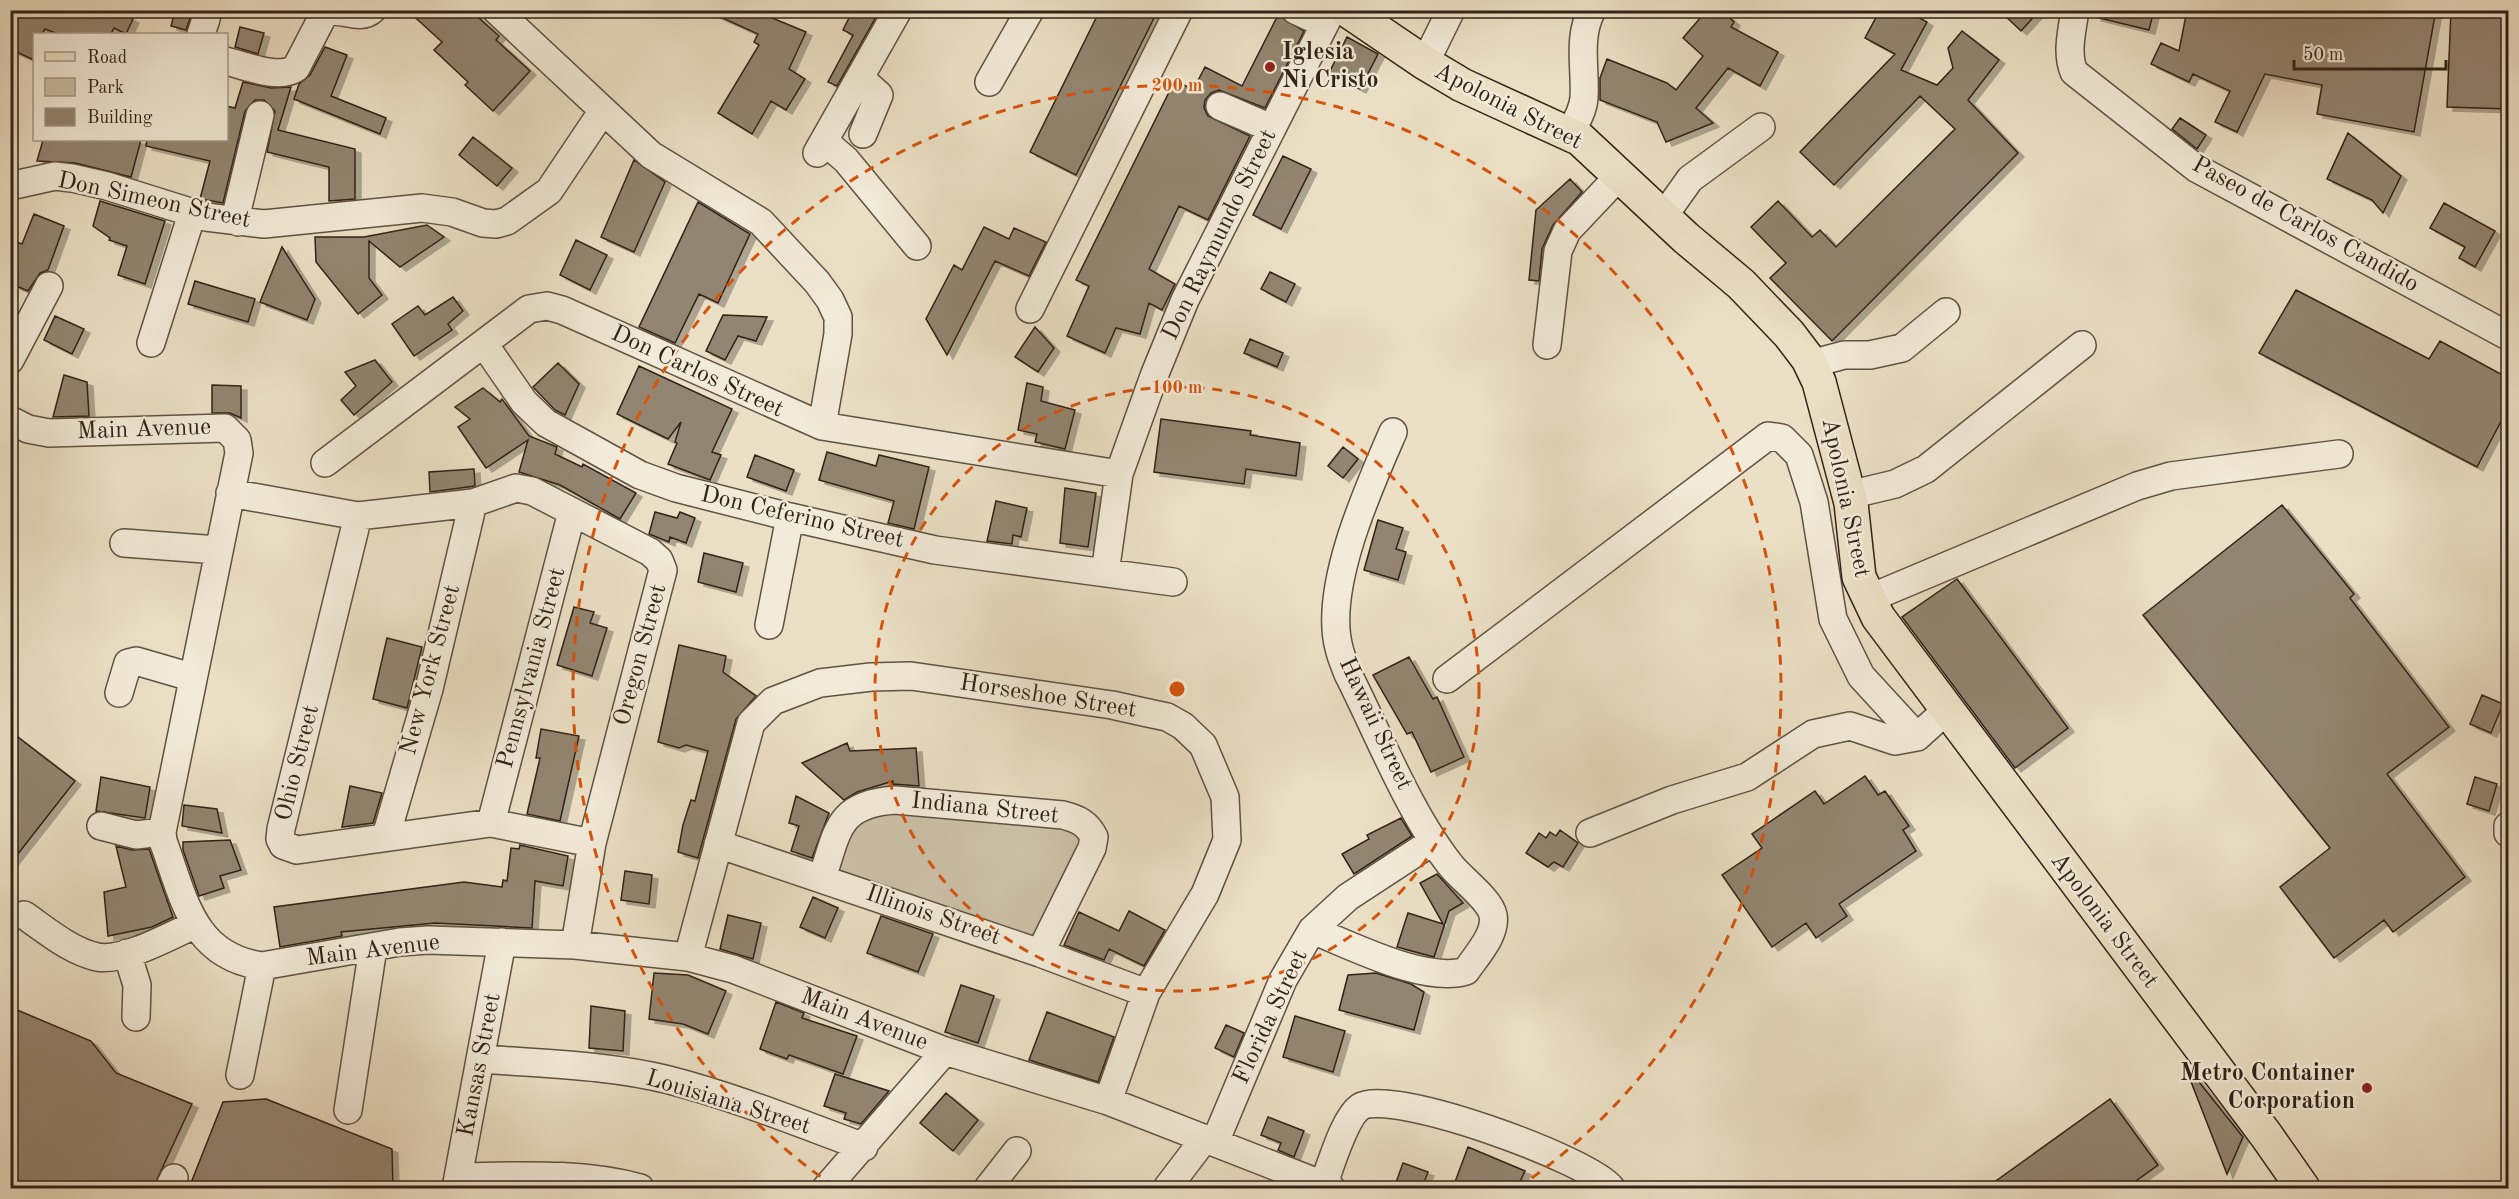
<svg xmlns="http://www.w3.org/2000/svg" width="2519" height="1199" font-family="'Old Standard TT',serif">
	<defs>
		<filter id="shadow"><feDropShadow dx="6" dy="4" stdDeviation="0" flood-color="#0004"/></filter>
	</defs>
	<rect width="100%" height="100%" fill="#ebe0c5"/>
	<filter id="stains"><feTurbulence type="fractalNoise" baseFrequency=".00333" numOctaves="4"/><feColorMatrix values="0 0 0 0 .2 0 0 0 0 .09 0 0 0 0 .02 0 0 0 .5 -.17"/></filter>
	<radialGradient id="worn" r=".72"><stop offset=".6" stop-color="#630" stop-opacity="0"/><stop offset="1" stop-color="#630" stop-opacity=".3"/></radialGradient>
	<path fill="#cbc0a7" stroke="#7e715e" stroke-width="1.5" d="M895,803L1084,830L1091,838L1038,948L826,876L841,831Z"/>
	<path fill="#928571" stroke="#312216" stroke-width="1.5" filter="url(#shadow)" d="M10,10H115L133,19L126,34L114,28L111,34H58L45,29L42,34H34V60L10,49Z
		M407,10H455L464,18L471,11L499,36L496,40L530,71L493,111L465,85L468,82L434,50L442,42Z
		M705,10H753L806,32L789,69L805,79L786,110L771,101L752,134L718,113L759,45L754,42L758,34Z
		M853,10H869L877,15L837,86L828,82L853,35L843,30Z
		M1100,10H1158L1076,175L1030,152Z
		M1707,10H1721L1734,22L1731,27L1778,52L1760,86L1728,68L1696,108L1713,123L1666,142L1657,122L1600,100V78L1607,59L1667,83L1676,90L1703,56L1683,38Z
		M1880,10H1905L1927,22L1901,70L1937,85L1953,68L1948,48L1962,31L1999,60L1968,100L2018,153L1832,341L1770,278L1786,263L1751,227L1778,201L1812,237L1820,230L1836,247L1955,129L1920,96L1834,185L1800,152L1895,54L1865,38Z
		M1999,10H2040L2021,31Z
		M2096,10H2154L2149,30L2095,17Z
		M2187,10H2436L2414,132L2317,114L2322,85L2265,74L2237,132L2215,122L2230,91L2193,74L2189,82L2151,64L2161,43L2179,51Z
		M2451,10H2508V109L2447,107Z
		M175,11L191,15L186,30L171,26Z
		M1278,15L1304,31L1265,108L1219,90L1211,93L1205,100L1204,108L1208,116L1250,136L1208,220L1179,206L1149,269L1175,284L1162,310L1149,303L1140,334L1116,328L1105,353L1067,336L1089,286L1076,280L1175,80L1193,90L1205,67L1242,86Z
		M240,27L264,33L258,54L235,47Z
		M1347,37L1378,54L1360,89L1329,73Z
		M325,47L347,55L331,96L386,118L380,134L294,99L299,84L310,75Z
		M243,82L271,88L291,87L278,130L355,149V199L329,201V167L267,152L275,111L264,100H255L245,111L223,203L200,199L210,161L146,146L147,140H226V106L235,108Z
		M2180,118L2206,135L2197,149L2172,129Z
		M2348,133L2401,176L2383,213L2372,200L2327,179Z
		M473,137L512,168L497,186L459,155Z
		M43,140H141L131,177L75,163L37,161Z
		M1283,156L1311,169L1281,229L1253,215Z
		M634,160L665,182L634,252L601,237Z
		M1570,179L1582,192L1553,225L1542,249L1539,281L1529,280L1536,210Z
		M100,201L165,221L145,284L118,275L127,246L109,240L110,238L93,226Z
		M698,202L750,234L718,303L699,294L675,343L639,327Z
		M2444,203L2495,231L2475,267L2459,258L2465,247L2430,228Z
		M34,214L64,226L48,270L40,273L28,291L14,285L18,276L10,273V239L22,244Z
		M427,225L444,237L400,267L369,241V278L382,295L358,314L316,262L315,237H364Z
		M984,227L1009,239L1014,228L1046,242L1029,276L995,261L947,355L926,319L954,265L962,270Z
		M576,240L607,255L590,290L560,275Z
		M282,247L315,299L307,320L260,302Z
		M1270,272L1295,284L1286,302L1261,289Z
		M195,281L255,299L248,322L188,304Z
		M2296,290L2429,359L2440,341L2508,378V408L2477,467L2259,353Z
		M453,297L463,311L448,324L452,330L414,356L392,324L418,306L425,315Z
		M723,315L767,317L756,341L738,336L725,360L706,351Z
		M55,316L84,329L72,354L44,340Z
		M1035,327L1054,348L1038,372L1015,357Z
		M1250,339L1283,353L1277,367L1244,353Z
		M375,360L392,382L354,415L341,400L356,386L345,372Z
		M558,363L579,384L565,415L555,410L533,387Z
		M639,366L732,409L712,452L721,455L710,480L668,464L677,443L675,442L681,422L668,439L617,414Z
		M64,375L87,382L89,416L53,417Z
		M1027,383L1043,387L1041,401L1075,410L1065,449L1035,442L1037,434L1018,430Z
		M212,385L241,386V418L230,413H212Z
		M483,388L500,402L502,399L529,436L557,447L555,454L582,467L583,464L636,493L620,519L560,485L519,472L528,440L486,468L458,427L470,419L455,407Z
		M1161,419L1251,431L1250,435L1300,443L1296,476L1246,469L1244,484L1154,472Z
		M1343,447L1358,459L1343,478L1328,466Z
		M827,452L876,466L879,455L929,467L914,529L888,523L894,501L819,480Z
		M755,455L794,470L786,491L747,477Z
		M474,469L475,486L430,492L429,472Z
		M1065,488L1096,493L1088,547L1060,543Z
		M996,501L1027,508L1021,537L1013,535L1012,544L987,541Z
		M2282,505L2354,594L2350,598L2449,727L2387,774L2465,877L2393,932L2384,920L2334,958L2280,887L2330,848L2143,615Z
		M655,512L677,518L680,512L695,518L686,543L670,537L669,542L649,534Z
		M1378,520L1403,528L1396,549L1406,552L1398,580L1364,570Z
		M704,553L743,563L736,592L698,582Z
		M1957,579L2068,728L2015,768L1902,617Z
		M574,607L594,612L590,623L607,628L592,676L557,665Z
		M387,638L422,647L407,708L373,699Z
		M679,645L726,656L723,672L756,696L736,719L698,858L678,852L683,825L691,800L695,801L708,751L686,745L679,748L658,742Z
		M1409,657L1433,699L1437,697L1464,757L1431,772L1412,732L1407,734L1373,675Z
		M2482,695L2503,704L2491,733L2470,724Z
		M541,729L579,736L560,821L527,814L540,758H536Z
		M10,731L75,781L10,864Z
		M847,743L850,751L916,748L919,786L893,784V781L857,792L844,800L802,763Z
		M1865,776L1878,795L1885,791L1909,826L1903,830L1916,851L1839,904L1847,916L1816,938L1806,923L1772,947L1722,875L1762,848L1752,834L1815,791L1824,804Z
		M101,777L150,787L145,818L96,811Z
		M2475,777L2497,784L2489,811L2467,804Z
		M350,786L382,793L373,823L342,827Z
		M796,796L829,813L812,858L791,851L799,826L789,823Z
		M184,805L217,809L222,833L182,826Z
		M1401,818L1412,836L1354,874L1342,854L1369,839L1367,835Z
		M1560,830L1578,843L1563,867L1554,862L1548,867L1526,853L1539,833L1546,838L1550,832L1556,836Z
		M230,840L241,870L220,876L224,888L199,896L183,850V842Z
		M520,845L568,856L563,886L535,881L532,928L435,923L341,932L342,936L280,947L274,907L464,882L502,887L503,880L507,881L511,848L519,849Z
		M116,846L132,850L149,849L173,917L152,927L108,936L104,892L126,887Z
		M625,871L652,875L649,904L621,900Z
		M1437,874L1463,903L1449,911L1434,957L1397,947L1408,913L1443,924L1420,883Z
		M813,897L838,908L825,938L800,927Z
		M1129,911L1165,930L1144,966L1109,949L1104,960L1064,945L1079,912L1119,931Z
		M728,915L761,923L753,959L720,949Z
		M881,916L933,934L918,972L867,953Z
		M654,973L688,975L726,991L708,1034L683,1024L649,1019Z
		M1376,973L1411,984L1424,992L1414,1030L1339,1010L1348,975Z
		M961,985L994,996L978,1043L945,1032Z
		M776,1002L804,1013L802,1018L857,1036L843,1074L789,1055L787,1059L760,1049Z
		M591,1006L625,1011L623,1051L589,1048Z
		M10,1007L91,1041L116,1073L192,1104L153,1188H10Z
		M1047,1012L1114,1037L1098,1082L1029,1060Z
		M1295,1016L1345,1031L1333,1072L1283,1057Z
		M1226,1025L1244,1033L1234,1057L1215,1048Z
		M2191,1072L2243,1137L2227,1174L2188,1074Z
		M835,1074L889,1091L861,1124L844,1119L846,1113L824,1106Z
		M946,1093L978,1120L953,1151L920,1123Z
		M266,1099L392,1149L393,1188H189L223,1102Z
		M2110,1099L2158,1165L2126,1188H1986Z
		M1268,1117L1304,1131L1294,1157L1278,1150L1281,1143L1261,1135Z
		M1468,1147L1525,1171L1517,1188H1473L1455,1182Z
		M1403,1163L1428,1172L1422,1188H1394Z"/>
	<g fill="none" stroke-linecap="round" stroke-linejoin="round">
		<defs>
			<path id="minor" d="M496,10L651,155L761,222L817,282L830,300L838,317V334L822,426
				M1295,10L1310,17
				M2075,10C2072,31 2066,53 2074,72L2196,168L2508,336
				M201,34L206,19
				M226,61C246,66 279,80 296,68L324,14C339,5 358,22 372,10
				M1425,63L1451,10
				M860,78L879,95L863,134
				M989,82L1030,10
				M1220,106L1271,128
				M1570,133C1576,122 1583,111 1584,98C1586,69 1577,38 1592,10
				M824,141L846,160L917,246
				M817,153L898,10
				M10,186L55,176L72,178L107,186L206,217L264,224L422,208L452,212L483,223L496,224L507,221L549,191L602,112
				M1663,217L1690,179L1761,127
				M238,222V207L260,115
				M1030,309L1179,10
				M151,343L192,214
				M484,344L524,402L546,423L640,475L676,488L790,517L935,550L1173,582
				M1547,345L1558,251L1567,231L1619,176
				M10,360L49,286
				M1811,364L1844,355H1870L1902,348L1946,312
				M10,420L28,429L49,433L225,428L237,440L239,453L162,832L163,841C184,898 192,956 262,966L400,942L428,940L575,945L688,957L733,969L945,1051L1108,1101L1331,1188
				M325,463L529,309L547,306L562,310L822,426L1119,474
				M230,493L358,516L473,503L516,488L532,491L650,552L659,560L663,570L592,843L575,945
				M1849,495L1895,484L1926,469L2082,345
				M358,516L281,829L280,839L283,845L297,850L491,823L592,843
				M124,543L218,550
				M1105,573L1119,474L1154,376L1185,300L1332,10
				M1868,599L2137,486L2171,476L2339,454
				M769,625L790,517
				M1447,679L1768,436L1782,438L1799,455L1814,502L1833,619L1861,676L1917,737
				M119,693L128,663L136,661L191,677
				M491,823L572,512
				M101,826L136,835L162,832
				M2508,826V833
				M1590,833L1672,800L1747,777L1813,734L1850,726L1895,741L1917,737L1948,709
				M386,836L429,689L473,503
				M718,844L1040,953L1146,993
				M822,878C838,831 837,804 895,800L1063,815C1078,819 1087,823 1094,837L1092,848L1040,953
				M24,915C46,930 70,951 97,957C123,962 170,936 194,925
				M1312,930C1351,945 1425,984 1466,971C1476,956 1497,934 1493,915C1490,900 1463,880 1452,867C1410,815 1379,735 1348,674C1345,666 1341,657 1339,648C1323,588 1369,487 1393,432
				M127,953L137,985L136,1017
				M688,957L751,723L773,701L820,683L871,677L911,676L1112,705L1148,713L1167,717L1183,726L1203,745L1225,797L1227,840L1205,894L1146,993L1108,1101
				M483,1059C544,1064 609,1065 669,1080C735,1097 799,1123 864,1147
				M240,1075L262,966
				M348,1110L373,948
				M1215,1142L1283,980L1312,930L1348,897L1432,842
				M458,1177C519,1176 581,1172 640,1188
				M1323,1185C1331,1166 1344,1118 1360,1107C1390,1087 1590,1160 1611,1188
				M169,1188L174,1178
				M456,1188L502,942
				M826,1188L945,1051
				M988,1188L1017,1151
				M1167,1188L1205,1138"/>
			<path id="major" d="M1347,10L1425,63L1462,85L1580,139L1686,238L1741,284L1789,334L1808,359L1819,382L1851,503L1859,577L1878,617L2266,1135L2303,1188"/>
		</defs>
		<use href="#minor" stroke="#605242" stroke-width="30"/>
		<use href="#major" stroke="#312216" stroke-width="36"/>
		<use href="#minor" stroke="#f2ebd9" stroke-width="27"/>
		<use href="#major" stroke="#ebe0c5" stroke-width="33"/>
	</g>
	<g fill="none" stroke="#d6540d" stroke-width="3" stroke-dasharray="10 8">
		<circle cx="1177" cy="689" r="302"/>
		<path d="M835 1187A604 604 0 1 1 1519 1187"/>
	</g>
	<g fill="#8f2418" stroke="#f2ebd9" stroke-width="2">
		<circle cx="1270" cy="67" r="6"/>
		<circle cx="2367" cy="1088" r="6"/>
	</g>
	<g text-anchor="middle" dominant-baseline="central" stroke-width="5" stroke-linejoin="round" paint-order="stroke">
		<g font-size="24" font-weight="bold" fill="#312216" stroke="#f2ebd9" text-anchor="start">
			<text x="1282" y="53">Iglesia<tspan x="1282" dy="28">Ni Cristo</tspan></text>
			<text x="2355" y="1074" text-anchor="end">Metro Container<tspan x="2355" dy="28">Corporation</tspan></text>
		</g>
		<g font-size="24" fill="#312216" stroke="#f2ebd9">
			<text transform="translate(1508 107) rotate(27)">Apolonia Street</text>
			<text transform="translate(154 201) rotate(12)">Don Simeon Street</text>
			<text transform="translate(2305 225) rotate(29)">Paseo de Carlos Candido</text>
			<text transform="translate(1220 235) rotate(-64)">Don Raymundo Street</text>
			<text transform="translate(697 372) rotate(25)">Don Carlos Street</text>
			<text transform="translate(144 430) rotate(-2)">Main Avenue</text>
			<text transform="translate(1845 498) rotate(78)">Apolonia Street</text>
			<text transform="translate(802 518) rotate(13)">Don Ceferino Street</text>
			<text transform="translate(641 655) rotate(-75)">Oregon Street</text>
			<text transform="translate(532 668) rotate(-75)">Pennsylvania Street</text>
			<text transform="translate(431 670) rotate(-75)">New York Street</text>
			<text transform="translate(1048 697) rotate(9)">Horseshoe Street</text>
			<text transform="translate(1375 724) rotate(65)">Hawaii Street</text>
			<text transform="translate(298 763) rotate(-76)">Ohio Street</text>
			<text transform="translate(985 809) rotate(6)">Indiana Street</text>
			<text transform="translate(933 916) rotate(19)">Illinois Street</text>
			<text transform="translate(2104 921) rotate(53)">Apolonia Street</text>
			<text transform="translate(373 951) rotate(-7)">Main Avenue</text>
			<text transform="translate(1271 1017) rotate(-65)">Florida Street</text>
			<text transform="translate(864 1020) rotate(21)">Main Avenue</text>
			<text transform="translate(480 1065) rotate(-79)">Kansas Street</text>
			<text transform="translate(728 1103) rotate(17)">Louisiana Street</text>
		</g>
	</g>
	<circle cx="1177" cy="689" r="9" fill="#d6540d" stroke="#f2ebd9" stroke-width="3"/>
	<g font-size="18" text-anchor="middle" font-weight="bold" fill="#d6540d" stroke="#f2ebd9" stroke-width="5" stroke-linejoin="round" paint-order="stroke">
		<text x="1177" y="91">200 m</text>
		<text x="1177" y="393">100 m</text>
	</g>
	<rect width="2519" height="1199" fill="none" stroke="#ebe0c5" stroke-width="36"/>
	<rect x="12" y="12" width="2495" height="1175" fill="none" stroke="#312216" stroke-width="3"/>
	<rect x="18" y="18" width="2483" height="1163" fill="none" stroke="#312216" stroke-width="1.5"/>
	<rect x="33" y="33" width="195" height="108" fill="#f2ebd9" stroke="#a59b8b" stroke-width="1.5"/>
	<rect x="45" y="52" width="30" height="9" fill="#ebe0c5" stroke="#a59b8b" stroke-width="1.5"/>
	<text x="87" y="63" font-size="18" fill="#312216">Road</text>
	<rect x="45" y="78" width="30" height="18" fill="#cbc0a7" stroke="#a59b8b" stroke-width="1.5"/>
	<text x="87" y="93" font-size="18" fill="#312216">Park</text>
	<rect x="45" y="108" width="30" height="18" fill="#928571" stroke="#a59b8b" stroke-width="1.5"/>
	<text x="87" y="123" font-size="18" fill="#312216">Building</text>
	<path d="M2294 60v9h152v-9" fill="none" stroke="#312216" stroke-width="3"/>
	<text x="2303" y="60" font-size="18" fill="#312216" stroke="#f2ebd9" stroke-width="4.5" paint-order="stroke">50 m</text>
	<rect width="100%" height="100%" filter="url(#stains)"/>
	<rect width="100%" height="100%" fill="url(#worn)"/>
</svg>
